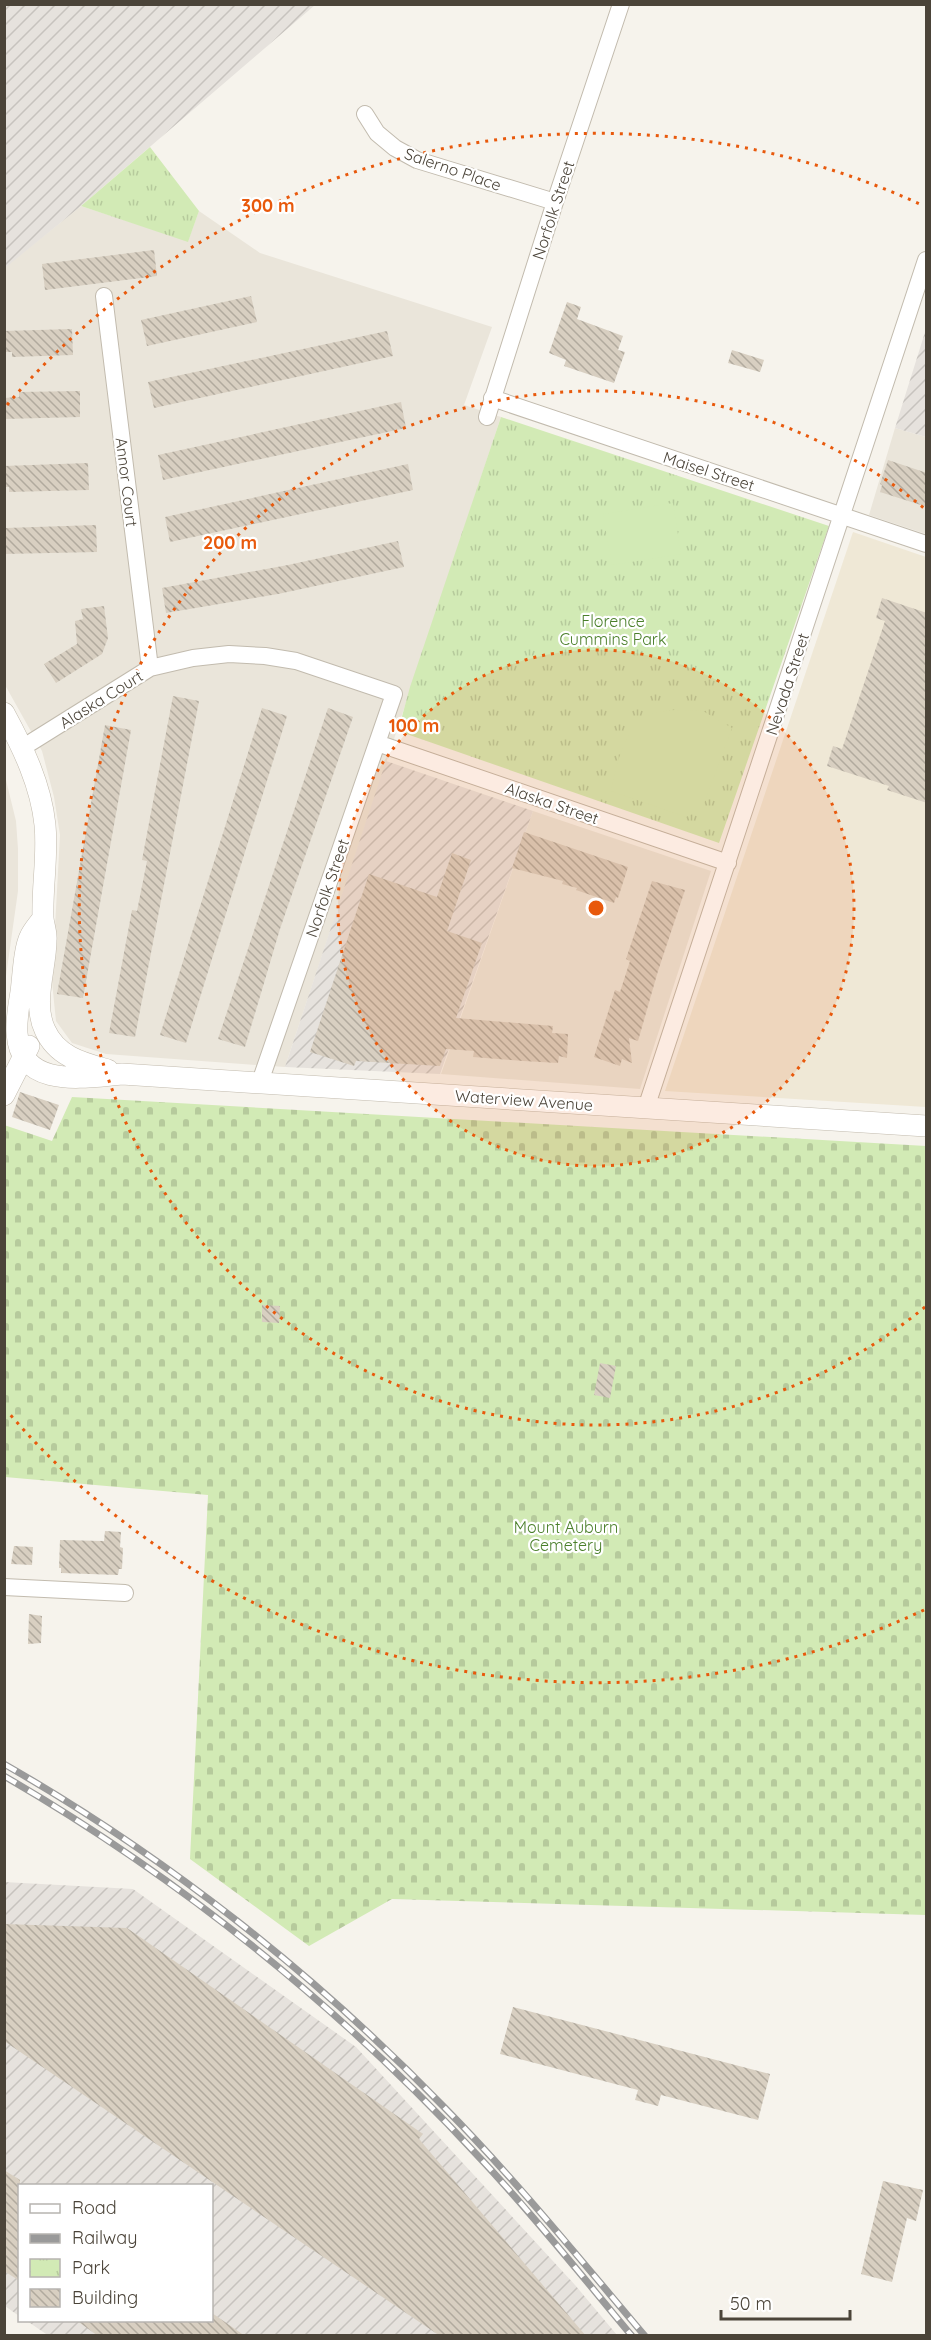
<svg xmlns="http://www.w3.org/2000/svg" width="931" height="2340" font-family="Quicksand,sans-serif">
	<defs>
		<pattern id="industrial-furrows" width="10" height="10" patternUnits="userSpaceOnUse" patternTransform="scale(1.5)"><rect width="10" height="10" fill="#e6e2dd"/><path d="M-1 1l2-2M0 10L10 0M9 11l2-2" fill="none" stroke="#c7c3be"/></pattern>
		<pattern id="cemetery-stones" width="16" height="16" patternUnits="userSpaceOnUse" patternTransform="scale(1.5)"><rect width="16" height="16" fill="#d2eab5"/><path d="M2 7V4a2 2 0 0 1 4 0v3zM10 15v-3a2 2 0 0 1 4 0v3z" fill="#b6ca9c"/></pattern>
		<pattern id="park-tufts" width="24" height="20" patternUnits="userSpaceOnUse" patternTransform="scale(1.5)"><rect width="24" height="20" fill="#d2eab5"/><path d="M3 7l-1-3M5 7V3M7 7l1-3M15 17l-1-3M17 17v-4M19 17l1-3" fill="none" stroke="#b6ca9c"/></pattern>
		<pattern id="building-back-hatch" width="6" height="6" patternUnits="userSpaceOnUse" patternTransform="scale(1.5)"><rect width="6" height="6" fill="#d8cfc1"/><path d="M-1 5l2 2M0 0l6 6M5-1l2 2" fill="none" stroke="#b1aa9e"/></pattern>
	</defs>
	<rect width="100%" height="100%" fill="#f6f3ec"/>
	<path fill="#eae5da" d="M81,206L188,241L199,211L260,253L492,327L464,405L501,417L285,1067L106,1054L72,1043L56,1021L52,982L60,835L54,797L42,751L5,685L4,268Z
		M895,428L926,437V534L869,515Z
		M5,776L16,821L18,849V891L5,983Z
		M533,811L711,871L640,1089L441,1074Z"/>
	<path fill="url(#industrial-furrows)" d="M5,4H315V5L81,206L5,268Z
		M926,329V437L895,428Z
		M386,761L533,811L440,1074L285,1067Z
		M4,1882L133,1889L356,2047L575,2285L617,2335L49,2336L27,2321L212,2320V2186H20L19,2316L5,2306Z"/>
	<path fill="#efe8d6" d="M853,532L926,557V1107L665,1091Z"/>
	<path fill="url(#cemetery-stones)" d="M72,1097L926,1146V1915L392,1899L309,1946L190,1859L208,1495L5,1477L4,1125L52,1141Z"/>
	<path fill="url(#park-tufts)" d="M150,147L199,211L188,242L81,206Z
		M501,417L829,526L719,843L398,731L410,687Z"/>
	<path fill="#d2eab5" d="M673,503L681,554L612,565L603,514Z
		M674,710L703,711L732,728L702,809L686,817L611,791C617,764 623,728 651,714C657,711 667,711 674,710Z"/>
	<path fill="url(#building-back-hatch)" d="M154,250L157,276L45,290L42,264Z
		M251,296L257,322L147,346L141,320Z
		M567,302L581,307L577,319L623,336L618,350L625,352L614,383L564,366L566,360L549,353Z
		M72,329L73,355L12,357V352H4V331Z
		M387,331L393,356L154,408L148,382Z
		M732,350L764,360L760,372L728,363Z
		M80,391V417L4,419V398L19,397V392Z
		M401,402L406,428L163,480L158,455Z
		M888,460L927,473V507L880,492L882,485L880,484Z
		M88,463L89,490L9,492V487H4V466Z
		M408,464L413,490L170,542L165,517Z
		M96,525L97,552L4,554L6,528Z
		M398,541L404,567L278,594L166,613L162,588L288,565Z
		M882,598L927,613V803L887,790L889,786L827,766L833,746L842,749L885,621L876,618Z
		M104,606L108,638L102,654L56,683L44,664L77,644L75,621L83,619L81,609Z
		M173,696L199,701L135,1037L109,1033L132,910L137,911L147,861L142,860Z
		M262,708L287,716L186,1043L160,1035Z
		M328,708L353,717L280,929L245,1047L218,1039Z
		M105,725L131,730L83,998L57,994Z
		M524,832L628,867L618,898L616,897L614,903L576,890L577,888L562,884L563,881L512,868Z
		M452,853L471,860L447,931L482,943L456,1018L553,1026L552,1033L568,1034L567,1058L559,1056L558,1063L523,1061L473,1057L474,1051L446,1049L440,1066L356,1061L354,1066L310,1052L369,874L437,897Z
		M652,881L685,890L658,971L638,1041L629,1038L632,1063L622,1059L620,1066L594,1057L615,990L620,992L630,961L626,959Z
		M20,1092L59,1105L50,1130L12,1117Z
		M262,1305L280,1306L279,1323L262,1322Z
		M600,1363L616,1366L610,1398L594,1395Z
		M105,1531L121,1532L120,1547L123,1548L122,1569H119L118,1575L61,1573V1568H59L60,1540L104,1541Z
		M14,1546L33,1547L32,1565L11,1564Z
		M29,1614L42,1616L41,1643L28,1644Z
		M4,1924L127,1928L423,2134L419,2139L586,2336H440L4,2041Z
		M513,2007L770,2074L758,2120L661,2095L658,2106L635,2100L638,2090L500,2054Z
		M4,2170L20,2180V2281L4,2271Z
		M883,2181L923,2190L916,2221L907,2218L892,2282L861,2274Z
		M212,2313L245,2336H98L76,2320H212Z"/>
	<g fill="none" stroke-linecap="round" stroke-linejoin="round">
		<defs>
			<path id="minor" d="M365,114L377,133L395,148L417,160L555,202
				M104,296L150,668
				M492,398L926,544
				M487,417L555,202L621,4
				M377,743L728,863
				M22,748L150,668L193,658L229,654L265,656L296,661L394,694L260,1082
				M646,1108L926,260
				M4,1587L125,1593"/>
			<path id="tertiary" d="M4,713C23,748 41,785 45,825C48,856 42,886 43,917C43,924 47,932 46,940C46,968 32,1003 45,1030C57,1057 83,1063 108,1070
				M43,918C39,924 33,930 30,937C24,949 23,977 21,992C19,1005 16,1019 17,1033C21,1090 84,1077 122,1074L926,1126
				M4,1095L29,1046"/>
		</defs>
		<use href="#minor" stroke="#c2bbae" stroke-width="18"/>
		<use href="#tertiary" stroke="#c2bbae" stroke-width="22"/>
		<use href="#minor" stroke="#fff" stroke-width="16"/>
		<use href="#tertiary" stroke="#fff" stroke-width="21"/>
		<defs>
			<path id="rail" d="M4,1764C165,1856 315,1974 444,2107C515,2179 579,2258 645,2336
				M4,1776C180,1878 340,2007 478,2156C532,2213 581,2275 632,2336"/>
		</defs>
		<use href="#rail" stroke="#9a9a9a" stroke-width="7"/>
		<use href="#rail" stroke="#fff" stroke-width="4.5" stroke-dasharray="14" stroke-linecap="butt"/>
	</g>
	<circle cx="596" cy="908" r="258" fill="#e8590c" fill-opacity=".12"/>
	<g fill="none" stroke="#e8590c" stroke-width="3" stroke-dasharray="3 6">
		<circle cx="596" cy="908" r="258"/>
		<path d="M925 1307A517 517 0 1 1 925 509"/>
		<path d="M924 1610A775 775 0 0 1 7 1411M7 405A775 775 0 0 1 924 206"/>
	</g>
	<g text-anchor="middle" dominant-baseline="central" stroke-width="4.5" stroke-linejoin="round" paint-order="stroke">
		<g font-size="16" fill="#4b4439" stroke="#fff">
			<text transform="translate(453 169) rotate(19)">Salerno Place</text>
			<text transform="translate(553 210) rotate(-72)">Norfolk Street</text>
			<text transform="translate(709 471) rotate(18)">Maisel Street</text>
			<text transform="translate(127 482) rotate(83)">Annor Court</text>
			<text transform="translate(787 684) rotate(-72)">Nevada Street</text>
			<text transform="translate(101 699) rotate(-32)">Alaska Court</text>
			<text transform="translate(552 803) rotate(19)">Alaska Street</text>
			<text transform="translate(327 888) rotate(-71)">Norfolk Street</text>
			<text transform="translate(524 1100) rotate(4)">Waterview Avenue</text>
		</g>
		<g font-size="16" fill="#4a7f2a" stroke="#fff">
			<text x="613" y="621">Florence<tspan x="613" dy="18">Cummins Park</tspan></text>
			<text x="566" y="1527">Mount Auburn<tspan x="566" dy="18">Cemetery</tspan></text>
		</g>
	</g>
	<circle cx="596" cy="908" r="9" fill="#e8590c" stroke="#fff" stroke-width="3"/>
	<g font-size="18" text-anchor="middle" font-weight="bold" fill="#e8590c" stroke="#fff" stroke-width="4.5" stroke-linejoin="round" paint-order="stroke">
		<text x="268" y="212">300 m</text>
		<text x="230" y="549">200 m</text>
		<text x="414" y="732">100 m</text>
	</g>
	<rect width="931" height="2340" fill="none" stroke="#4b4439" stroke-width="12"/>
	<rect x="18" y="2184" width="195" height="138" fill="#ffffff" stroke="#b7b4b0" stroke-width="1.5"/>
	<rect x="30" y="2204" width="30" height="9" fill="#ffffff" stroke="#b7b4b0" stroke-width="1.5"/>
	<text x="72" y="2214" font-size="18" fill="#4b4439">Road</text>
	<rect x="30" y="2234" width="30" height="9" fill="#9a9a9a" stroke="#b7b4b0" stroke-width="1.5"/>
	<text x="72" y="2244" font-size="18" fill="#4b4439">Railway</text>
	<rect x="30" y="2259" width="30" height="18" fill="url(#park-tufts)" stroke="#b7b4b0" stroke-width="1.5"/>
	<text x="72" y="2274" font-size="18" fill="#4b4439">Park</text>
	<rect x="30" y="2289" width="30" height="18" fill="url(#building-back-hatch)" stroke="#b7b4b0" stroke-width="1.5"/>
	<text x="72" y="2304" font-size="18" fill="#4b4439">Building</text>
	<path d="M721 2310v9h129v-9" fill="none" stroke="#4b4439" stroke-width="3"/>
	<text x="730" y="2310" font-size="18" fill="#4b4439" stroke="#ffffff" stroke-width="4.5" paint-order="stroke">50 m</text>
</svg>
